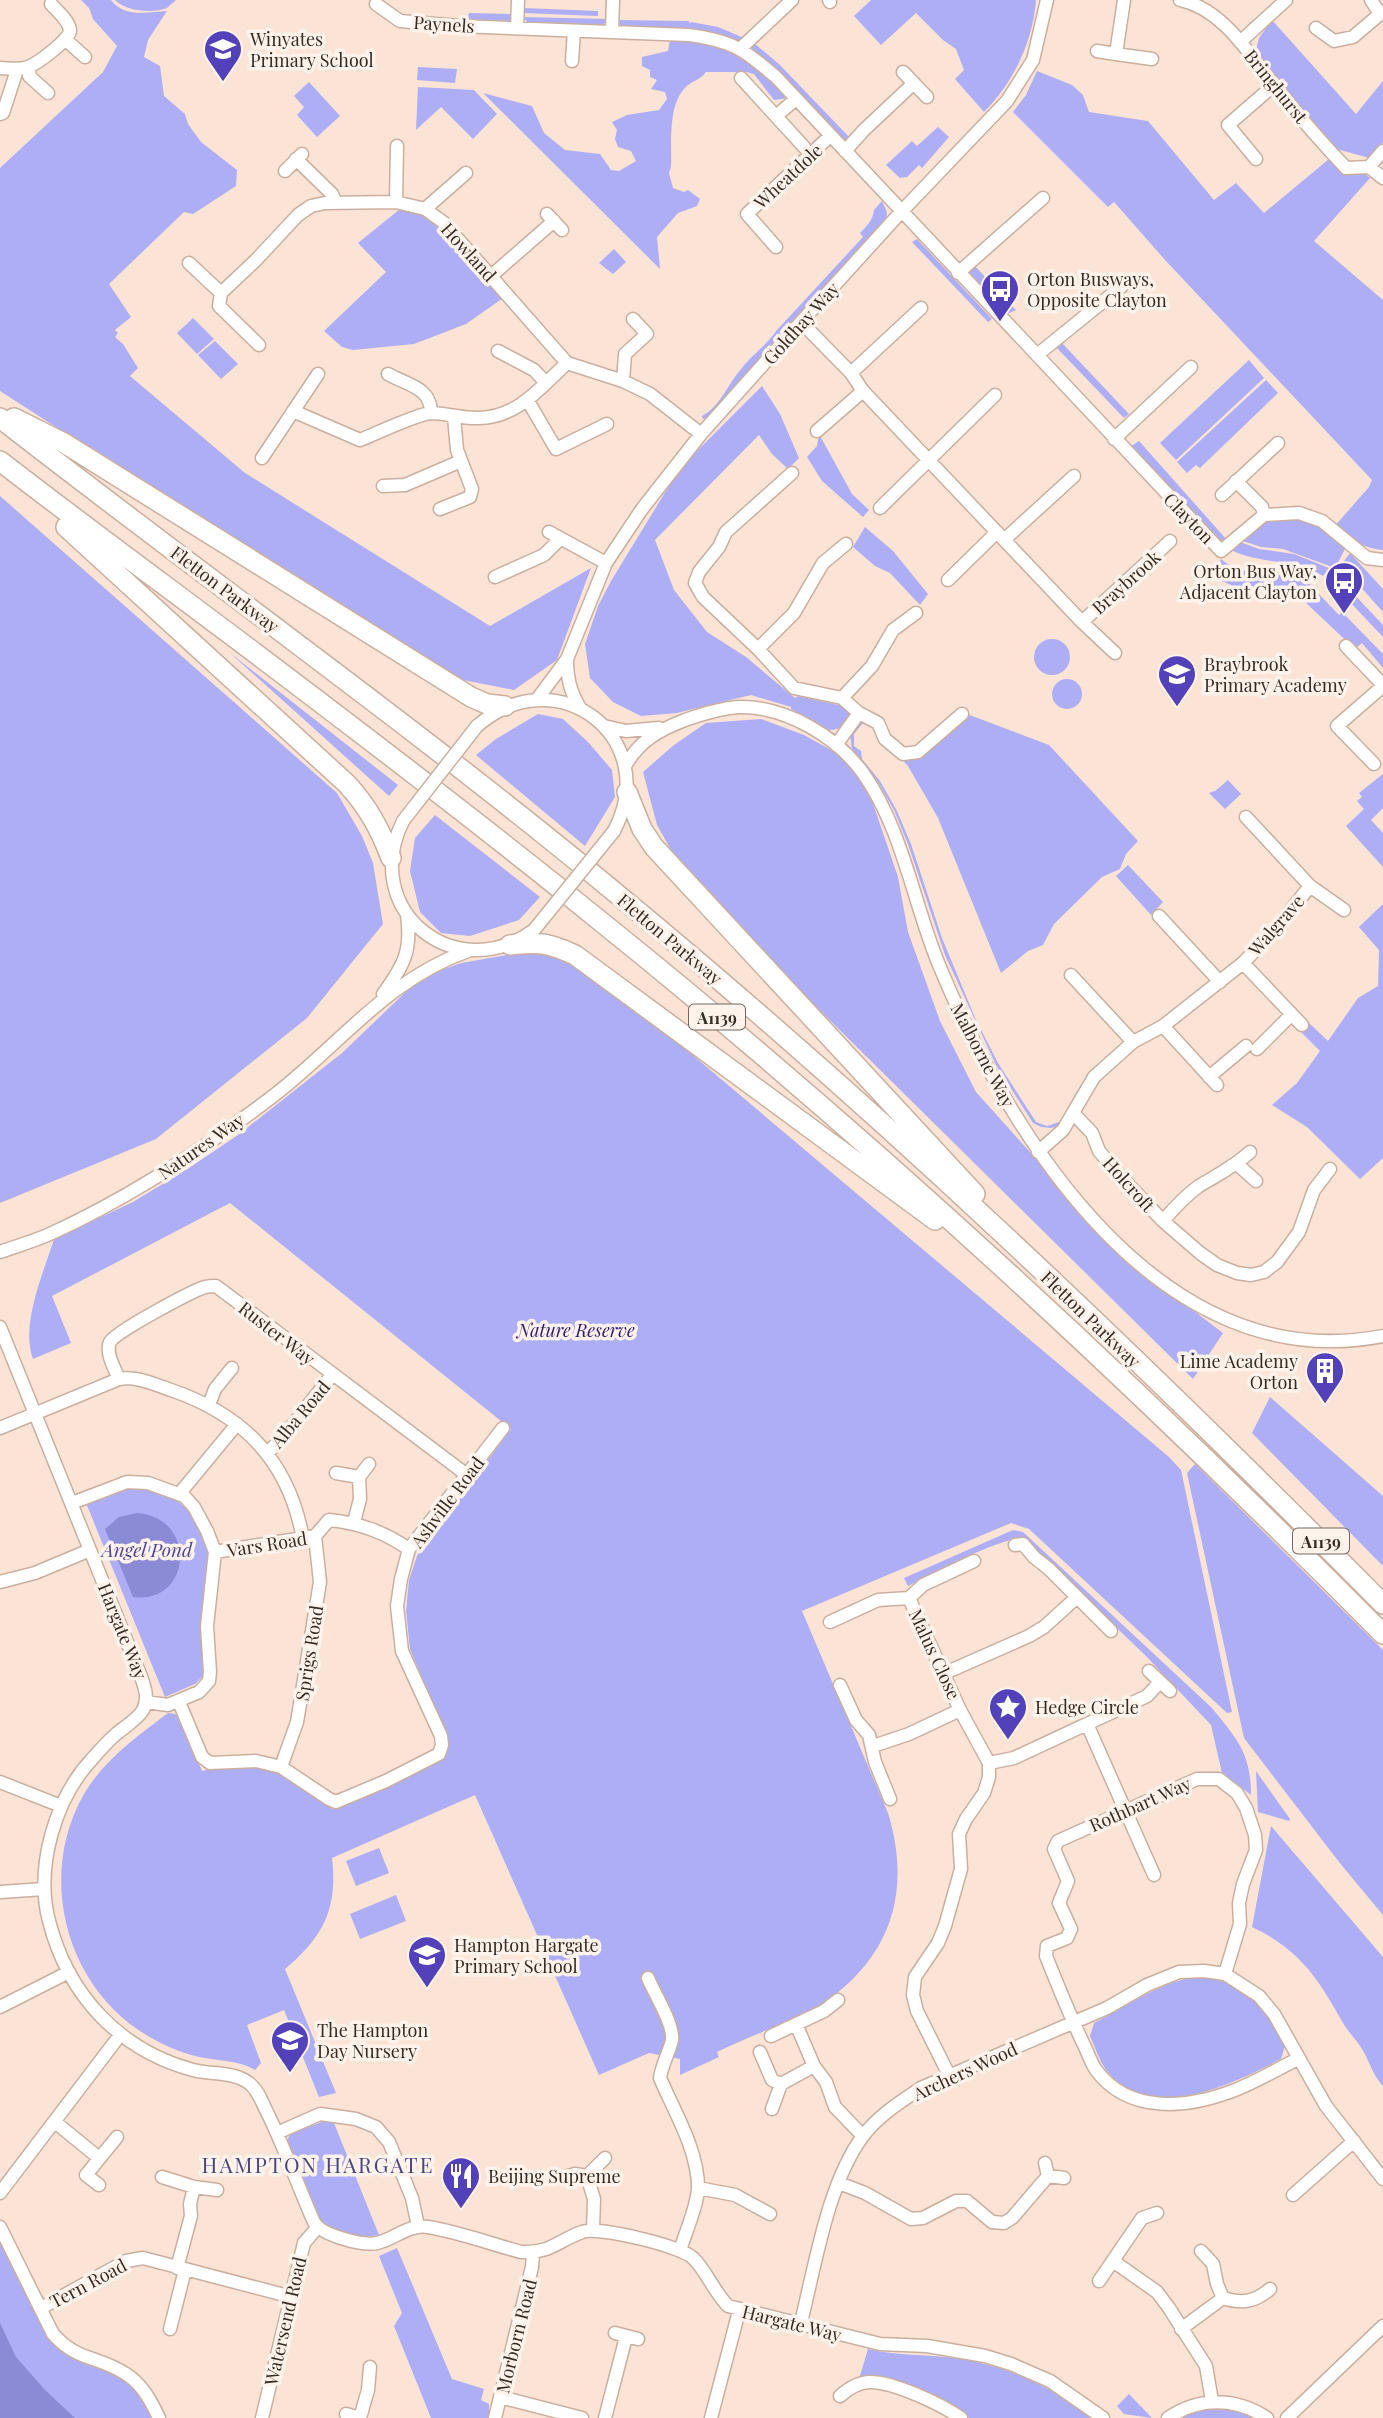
<svg xmlns="http://www.w3.org/2000/svg" width="1383" height="2418" font-family="'Playfair Display',serif">
	<rect width="100%" height="100%" fill="#fbe3d5"/>
	<path fill="#adaef6" d="M81,0H111C124,18 148,12 167,11L148,40L144,57L160,66L164,96L185,114L188,124L201,142L237,170L236,186L193,214L184,212L109,284L131,317L115,330L118,333L115,337L123,344L138,368L130,376L245,473L490,626L591,568L557,660L514,690L443,676L0,391V168L103,72L117,46L93,19L89,8Z
		M115,0H176C175,1 168,7 167,8C153,14 125,11 115,0Z
		M871,0H1036C1033,42 1013,83 984,112L955,79L964,70L956,49L943,40L916,13L881,45L854,16Z
		M523,8L598,11V16L523,13Z
		M469,13L513,14L511,21L467,20Z
		M523,17L608,19L603,25L528,23Z
		M617,20L689,21L690,24L691,22L718,27L744,38L736,41L689,29L621,26Z
		M1272,20L1356,114L1383,81V142L1369,158L1333,148L1255,54L1259,38Z
		M670,39C700,40 729,45 754,63C767,72 778,87 789,98L774,100L754,74L746,72H706C701,79 695,80 688,85C667,102 672,143 671,167L669,173L673,188L684,192L688,190L700,199L697,206L678,213L657,237L660,269L483,93L532,106L544,133L565,150L600,154L611,170L619,171L636,161L631,151L618,147L615,139L617,130L612,122L627,115L659,110L667,99L665,92L651,89L657,80L650,77V70L642,66V57L668,51Z
		M754,43L779,64L851,139L841,140L751,48Z
		M418,67L457,69L455,83L417,80Z
		M1037,71L1072,85L1083,95L1089,112L1148,121L1214,200L1236,183L1264,213L1329,159L1364,173L1370,178L1314,241L1383,300V550C1362,548 1350,539 1334,527L1369,487L1372,480L1166,261L1114,202L1108,207L1013,112L1026,95Z
		M309,82L340,116L317,137L297,115L304,107L294,96Z
		M418,87L474,90L497,114L473,139L441,107L416,130Z
		M938,127L949,137L922,168L919,165L907,177L900,178L886,165L912,141L917,146Z
		M882,201L887,212L886,221L710,418L703,419L702,416C721,406 728,383 742,368C754,353 765,347 777,330L863,237L860,233C867,226 873,220 874,210Z
		M405,205L424,210L506,296L466,324L414,344L353,350L342,347L324,331L386,272L358,243Z
		M917,239L992,319L988,322L912,242Z
		M614,249L626,262L613,274L599,263Z
		M974,265L1016,310L1005,315L969,275Z
		M193,318L214,339L197,354L177,333Z
		M215,341L238,364L221,379L198,355Z
		M1061,342L1129,414L1124,418L1056,347Z
		M1249,360L1264,378L1176,460L1160,443Z
		M1266,380L1278,393L1200,468L1196,465L1187,473L1177,462Z
		M762,386L780,414L799,458L788,469L772,454L759,435L655,540L674,590L707,632L746,657L795,698L798,696L848,707L851,714C845,724 842,730 829,730L791,709V707L751,695L677,713L641,716L613,702L590,678L585,644L598,606L611,581L680,468Z
		M819,434L852,494L869,510L863,517L822,481L807,457L817,446Z
		M1139,441L1227,540L1218,541L1131,446Z
		M0,496L337,793L362,836L373,863L383,924L307,1018L156,1139L0,1203Z
		M1301,516L1325,526L1347,545L1335,568L1283,549L1261,547L1240,540L1268,520Z
		M865,527L893,551L928,594L920,605L890,573L875,566L853,547Z
		M1240,542L1259,549L1294,554L1329,568L1323,576C1295,558 1261,565 1231,550Z
		M1350,553L1383,589V612L1341,565Z
		M1221,559C1225,562 1230,566 1235,568C1260,578 1289,570 1311,585L1299,597L1292,592L1240,589L1213,577Z
		M1336,575L1383,625V637L1331,582Z
		M1317,592L1339,615L1342,612L1383,654V668L1362,643L1355,649L1306,603Z
		M1034 657a18 18 0 1 1 36 0a18 18 0 1 1-36 0Z
		M230,653L398,785L389,796Z
		M1052 694a15 15 0 1 1 30 0a15 15 0 1 1-30 0Z
		M538,714L563,719L588,742L612,770L615,797L585,846L476,755L496,739Z
		M967,714L1049,745L1138,841L1126,854L1120,869L1102,877L1054,924L1043,945L1028,951L1001,973L938,818L908,766L872,725L862,724L854,734V746L861,751L862,759L880,781L896,809L911,844L942,938L976,1020L998,1063L1036,1122L1047,1126L1062,1121L1059,1126L1051,1128L1041,1127L1033,1123L996,1065L945,955L908,844L894,810L878,782L852,750L850,732L860,720L869,723L903,758Z
		M761,719L804,735L840,755L867,786L898,877L908,932L940,1021L976,1092L1128,1261L1223,1333L1193,1379L708,900L677,861L657,825L643,772L674,745L706,723Z
		M1383,774V808L1371,820L1383,833V867L1346,826L1364,809L1357,801L1362,797L1359,793Z
		M1228,780L1241,794L1225,809L1209,793L1215,791Z
		M435,815L540,897L519,920L470,936L441,933L420,912L410,871L415,838Z
		M1128,865L1163,902L1151,915L1116,876Z
		M1383,904V1158L1360,1179L1307,1127L1272,1105L1297,1083L1320,1051L1299,1030L1307,1021L1328,1041L1358,998L1378,986L1379,950L1359,927Z
		M535,950L561,954L600,977L1169,1457L1181,1470L1232,1712L1227,1713L1029,1529L1011,1523L802,1611L888,1813C913,1895 889,1962 816,2008C806,2015 793,2019 781,2024C760,2033 738,2042 717,2052L719,2057L680,2075V2059L649,2053L599,2075L475,1795L332,1858C338,1909 323,1937 285,1969L336,2093L319,2097L284,2010L247,2025L261,2063L255,2070C239,2060 217,2061 199,2057C178,2052 158,2043 140,2031C64,1981 38,1874 84,1794C104,1760 136,1737 168,1713L175,1714L181,1719L202,1771C255,1756 293,1774 332,1809L440,1760L447,1739L410,1649L406,1611L409,1580L417,1556L511,1429L230,1203L52,1296L71,1343L33,1359C20,1324 44,1272 54,1239L133,1202L189,1168L238,1135L342,1053L415,983L436,972L461,963Z
		M1270,1397L1383,1496V1566L1252,1433Z
		M1195,1464L1383,1650V1915L1339,1862L1244,1738L1187,1473Z
		M138,1487C177,1490 209,1521 209,1561C209,1581 203,1601 202,1621C200,1639 205,1657 204,1675L195,1684L165,1697L86,1503L119,1490Z
		M1013,1530L1023,1532L1212,1708C1237,1739 1251,1753 1251,1795L1222,1773L1211,1725L1146,1656L1022,1537C982,1546 945,1568 908,1586L904,1578Z
		M1256,1771L1290,1819L1289,1821L1258,1812Z
		M1271,1826L1383,1957V2086C1372,2074 1370,2062 1362,2049C1357,2040 1348,2032 1343,2023C1318,1978 1300,1950 1252,1927Z
		M379,1848L389,1873L356,1886L346,1861Z
		M396,1895L406,1921L360,1939L350,1914Z
		M1195,1977C1244,1977 1263,2006 1285,2046L1281,2059C1233,2084 1150,2125 1106,2070C1099,2060 1095,2047 1090,2036L1094,2023C1127,2006 1158,1983 1195,1977Z
		M332,2118L379,2235C358,2239 334,2233 317,2219L286,2143L290,2134Z
		M0,2235L57,2346C79,2362 107,2364 128,2381C140,2391 146,2404 154,2418H0Z
		M397,2248L452,2379L484,2389L481,2400L489,2404V2418H431L394,2326L402,2313L379,2256Z
		M868,2349C896,2356 925,2354 954,2358C1005,2365 1053,2386 1093,2418H969L960,2410L859,2379Z
		M1129,2394L1152,2418L1124,2414L1117,2406Z
		M1221,2409L1240,2410L1258,2418H1179L1203,2410Z"/>
	<path fill="#8b8ad4" d="M137,1513C199,1518 191,1605 133,1597L105,1529L119,1517Z
		M0,2323L16,2357L46,2391L75,2418H0Z"/>
	<g fill="none" stroke-linecap="round" stroke-linejoin="round">
		<defs>
			<path id="minor" d="M829,0L830,2
				M1124,0L1116,54L1152,59
				M1180,0C1223,9 1249,54 1275,86C1297,114 1321,142 1346,168L1369,167L1383,178
				M376,4L400,21L460,26L689,35C733,41 743,49 776,77L1221,551L1264,515L1299,513L1322,521L1367,558L1383,560
				M517,28L518,0
				M1316,28L1334,41L1353,37L1380,14L1371,0
				M612,31L613,0
				M66,40L85,57
				M1240,42L1286,0
				M741,48L792,0
				M1097,51L1116,54
				M572,61L574,31
				M30,67L29,76L48,93
				M0,68C9,69 19,70 28,67C37,64 69,40 70,31C70,21 57,11 51,4
				M903,72L927,97
				M741,78L804,147
				M0,114L3,113L17,70
				M776,116L796,99
				M845,151L864,130L914,83
				M296,159L332,194L336,203
				M1256,159L1228,125L1274,85
				M1369,167L1383,151
				M285,171L302,154
				M396,202L397,146
				M425,209L466,173
				M547,214L562,230
				M776,247L747,214L830,136
				M189,263L221,293L219,306L259,345
				M958,273L1043,198
				M491,276L554,221
				M221,293L256,260L298,215L311,206L325,203L396,202L425,209L443,222L567,363L623,381L650,394L701,434
				M801,322L851,373L863,391L1082,622L1115,653
				M498,351L534,370L546,383
				M1037,355L1121,287
				M851,373L921,308
				M388,374C407,385 431,387 431,413
				M623,381L625,354L647,334L633,319
				M528,401L556,449L607,424
				M293,411L360,440C375,434 417,414 431,413C446,413 463,419 479,418C518,417 540,388 567,363
				M817,431L863,391
				M1114,439L1191,367
				M262,458L318,374
				M792,473L726,532L719,547L699,572L695,583L703,597L758,649L794,688L842,698L859,713L878,723L885,739L903,754L918,752L962,714
				M1236,481L1262,507L1264,515
				M383,486L405,485L461,461
				M1222,495L1278,443
				M880,508L995,395
				M440,509L470,497L472,489L457,450L454,417
				M549,532L606,563
				M1005,539L1074,476
				M495,577L544,555L560,539
				M948,580L997,532
				M1082,622L1170,541
				M1346,646L1383,685
				M758,649L794,613L823,563L846,544
				M567,659C567,678 570,691 580,708
				M538,698L567,659L606,563L642,509L701,434L801,322L901,212L1007,101L1033,60L1047,0
				M842,698L872,666L893,630L916,613
				M477,726C558,656 663,739 614,831
				M604,726L626,731L659,728
				M836,745L859,713
				M1374,764L1337,726L1383,686
				M625,766C639,741 659,730 685,720C702,714 721,708 739,707C786,706 837,737 863,773C903,830 913,902 939,965C1011,1139 1161,1379 1383,1336
				M1246,817L1310,886L1344,910
				M403,821C359,910 455,988 534,930
				M1159,916L1220,982
				M1243,963L1302,1025
				M1071,975L1133,1042
				M383,994C404,965 412,951 407,915
				M1163,1026L1217,1085
				M1257,1049L1291,1015
				M1209,1077L1246,1046
				M1073,1113L1092,1133L1099,1151L1122,1178L1163,1221L1200,1253L1217,1265L1237,1273L1251,1275L1264,1272L1277,1262L1299,1232L1314,1190L1330,1169
				M1038,1152L1063,1130L1094,1077L1133,1042L1163,1026L1243,963L1280,924L1310,886
				M1237,1164L1256,1181
				M1163,1221C1174,1208 1185,1196 1199,1186C1217,1175 1234,1167 1250,1152
				M0,1252C17,1246 34,1241 50,1234C131,1197 207,1147 277,1093C342,1042 388,979 468,951
				M0,1327L138,1669C143,1682 150,1697 143,1710C137,1720 124,1727 115,1735C107,1742 100,1750 93,1758C55,1798 35,1867 49,1921C68,1995 119,2050 193,2070C211,2075 233,2071 249,2083C259,2091 262,2103 268,2114C285,2149 298,2186 314,2222C321,2235 362,2246 377,2243C395,2239 408,2224 428,2227C459,2232 491,2244 521,2252C552,2253 557,2241 582,2232C598,2226 681,2246 693,2258C706,2270 714,2292 728,2306L880,2344L927,2346L985,2356L1011,2364L1050,2381L1103,2418
				M119,1379C115,1369 105,1353 110,1342C115,1332 192,1291 205,1287C209,1286 213,1286 216,1286L467,1475
				M209,1405L215,1389L232,1368
				M0,1428L119,1379C137,1376 153,1384 171,1390C244,1415 289,1461 303,1539
				M267,1453L281,1440L332,1375
				M336,1473L359,1477L369,1464
				M180,1493L237,1424
				M72,1503L127,1482L148,1483L184,1496L194,1507L207,1531L215,1552L207,1626L210,1672L209,1681L199,1692L168,1705L146,1702
				M354,1522L360,1499L359,1477
				M1015,1545L1023,1544L1034,1557L1049,1569L1111,1631
				M215,1552L315,1536L329,1520C360,1523 384,1532 409,1549
				M0,1582L35,1573L90,1550
				M909,1598L923,1585L974,1561
				M830,1622L878,1600L909,1598L960,1710L989,1763V1777L984,1793L966,1819L959,1834L961,1869L945,1926L938,1943L915,1977L913,1995L917,2011L949,2075
				M1149,1671L1170,1691
				M945,1673L1029,1636L1044,1627L1076,1598
				M840,1685L856,1720L869,1735L875,1762L890,1799
				M179,1702L202,1757L210,1763L256,1761L281,1767L329,1799L336,1802L386,1781L439,1754L442,1745L441,1736L402,1651L397,1606L401,1579L409,1549L503,1428
				M1087,1724L1154,1875
				M873,1746L909,1734L960,1710
				M989,1763L1014,1758L1147,1696L1160,1682
				M281,1767L297,1722L320,1582L315,1536
				M0,1782L61,1806
				M0,1892L44,1889
				M1225,1974L1240,1924L1239,1903L1243,1884L1256,1850L1255,1835L1246,1808L1237,1793L1219,1779H1197L1058,1841L1054,1849L1068,1881L1059,1903L1071,1929L1067,1938L1047,1946L1046,1956C1058,1986 1070,2016 1084,2045C1088,2053 1091,2063 1096,2070C1129,2115 1189,2108 1235,2090C1256,2082 1277,2069 1298,2059
				M648,1978C654,1993 674,2024 672,2040C669,2053 662,2064 660,2078C674,2111 698,2150 698,2187C698,2205 685,2233 680,2251
				M0,2007L69,1972
				M796,2024L814,2066L826,2082L835,2107L863,2136
				M771,2036L824,2011L838,2000
				M760,2052L772,2080L781,2084
				M772,2109L781,2084L814,2066
				M55,2122L99,2158
				M277,2133L320,2114L356,2119L376,2127L389,2142L412,2198L418,2226
				M1045,2163L1048,2176L1064,2178
				M568,2176L575,2174L587,2176
				M162,2177L194,2187L217,2190
				M839,2183L865,2193L911,2219L923,2218L956,2201H967L992,2222L1004,2223L1012,2218L1048,2176
				M99,2185L86,2175L117,2137
				M698,2188L735,2195L770,2214
				M0,2193L120,2035
				M1293,2195L1354,2141
				M0,2227L53,2334C78,2362 97,2355 126,2374C142,2384 151,2401 159,2418
				M593,2229L594,2199L587,2176L605,2158
				M1201,2251L1213,2264L1217,2284L1223,2298C1242,2304 1255,2302 1270,2289
				M1113,2261L1157,2292L1169,2308L1206,2366L1212,2401
				M177,2268L191,2216L190,2204L194,2187
				M1099,2281L1142,2218L1157,2213
				M41,2308L126,2261L143,2258L292,2297
				M800,2326C815,2268 827,2184 863,2136C878,2116 900,2102 921,2088L1107,2008L1147,1985L1179,1972L1204,1971L1225,1974L1259,1996L1274,2014L1326,2106L1383,2179
				M170,2329L185,2270
				M1181,2329L1223,2298
				M615,2333L638,2339
				M840,2396C848,2389 858,2382 870,2382C894,2382 941,2404 961,2418
				M500,2397L582,2418
				M346,2414L360,2418L368,2390L370,2367
				M262,2418L304,2243L317,2228
				M495,2418L532,2267L533,2253
				M605,2418L626,2337
				M711,2418L739,2311
				M1168,2418C1199,2397 1235,2397 1267,2418
				M1287,2418L1383,2326"/>
			<path id="highway" d="M0,418C205,578 417,728 617,894C885,1115 1138,1357 1383,1604
				M14,418L64,443L471,697L487,704L505,706
				M0,461C84,526 170,589 255,653C369,739 483,826 594,916C872,1139 1132,1381 1383,1634
				M66,527L347,784C368,807 380,829 391,858
				M627,792L642,829L654,847L975,1194
				M510,945C539,942 547,942 575,955L935,1220"/>
		</defs>
		<use href="#minor" stroke="#cbaf9e" stroke-width="15"/>
		<use href="#highway" stroke="#cbaf9e" stroke-width="22"/>
		<use href="#minor" stroke="#fff" stroke-width="12"/>
		<use href="#highway" stroke="#fff" stroke-width="19"/>
		<defs>
			<path id="minor-bridge" d="M403,821L477,726
				M534,930L614,831"/>
		</defs>
		<use href="#minor-bridge" stroke="#cbaf9e" stroke-width="15" stroke-linecap="butt"/>
		<use href="#minor-bridge" stroke="#fff" stroke-width="12"/>
	</g>
	<defs>
		<symbol id="school-pin" viewBox="-11 -11 22 30"><path d="M0 17L-7.5 6A9.5 9.5 0 1 1 7.5 6Z" fill="#5241b9" stroke="#fff3ec"/><path d="M0-5L7-2L0 1L-7-2ZM-4 1L0 2.5L4 1V4Q0 6-4 4Z" fill="#fff"/></symbol>
		<symbol id="bus-pin" viewBox="-11 -11 22 30"><path d="M0 17L-7.5 6A9.5 9.5 0 1 1 7.5 6Z" fill="#5241b9" stroke="#fff3ec"/><path d="M-5-6H5V4H4V6H2V4H-2V6H-4V4H-5ZM-3.5-4V0h7V-4ZM-3.5 1.2v1.5H-2V1.2ZM2 1.2v1.5H3.5V1.2Z" fill="#fff"/></symbol>
		<symbol id="building-pin" viewBox="-11 -11 22 30"><path d="M0 17L-7.5 6A9.5 9.5 0 1 1 7.5 6Z" fill="#5241b9" stroke="#fff3ec"/><path d="M-4-6H4V6H1V3H-1V6H-4ZM-2.5-4.3h1.7v1.8h-1.7ZM.8-4.3h1.7v1.8H.8ZM-2.5-1h1.7V.8h-1.7ZM.8-1h1.7V.8H.8Z" fill="#fff"/></symbol>
		<symbol id="sight-pin" viewBox="-11 -11 22 30"><path d="M0 17L-7.5 6A9.5 9.5 0 1 1 7.5 6Z" fill="#5241b9" stroke="#fff3ec"/><path d="M0-6L1.8-2.2L6-1.7L2.9 1.2L3.7 5.4L0 3.3L-3.7 5.4L-2.9 1.2L-6-1.7L-1.8-2.2Z" fill="#fff"/></symbol>
		<symbol id="restaurant-pin" viewBox="-11 -11 22 30"><path d="M0 17L-7.5 6A9.5 9.5 0 1 1 7.5 6Z" fill="#5241b9" stroke="#fff3ec"/><path d="M-5-6h1v4h1v-4h1v4h1v-4h1v5L-1.5 .5V6h-2V.5L-5-1ZM5-6V6H3V1.5H1.5Q1.5-4 5-6Z" fill="#fff"/></symbol>
	</defs>
	<g fill-rule="evenodd">
		<use href="#school-pin" x="201" y="27" width="44" height="60"/>
		<use href="#bus-pin" x="978" y="267" width="44" height="60"/>
		<use href="#bus-pin" x="1322" y="559" width="44" height="60"/>
		<use href="#school-pin" x="1155" y="652" width="44" height="60"/>
		<use href="#building-pin" x="1303" y="1349" width="44" height="60"/>
		<use href="#sight-pin" x="986" y="1685" width="44" height="60"/>
		<use href="#school-pin" x="405" y="1933" width="44" height="60"/>
		<use href="#school-pin" x="268" y="2018" width="44" height="60"/>
		<use href="#restaurant-pin" x="439" y="2154" width="44" height="60"/>
	</g>
	<g text-anchor="middle" dominant-baseline="central" stroke-width="7" stroke-linejoin="round" paint-order="stroke">
		<g fill="#fff3ec" stroke="#736861" stroke-width="2">
			<rect x="689" y="1004.5" width="56" height="25" rx="5"/>
			<rect x="1293" y="1528.5" width="56" height="25" rx="5"/>
		</g>
		<g font-size="16" font-weight="bold" fill="#372c25">
			<text x="717" y="1017">A1139</text>
			<text x="1321" y="1541">A1139</text>
		</g>
		<g font-size="18" fill="#372c25" stroke="#fff3ec">
			<text transform="translate(444 24) rotate(4)">Paynels</text>
			<text transform="translate(1276 86) rotate(51)">Bringhurst</text>
			<text transform="translate(788 176) rotate(-43)">Wheatdole</text>
			<text transform="translate(469 252) rotate(48)">Howland</text>
			<text transform="translate(801 323) rotate(-48)">Goldhay Way</text>
			<text transform="translate(1189 518) rotate(46)">Clayton</text>
			<text transform="translate(1126 582) rotate(-42)">Braybrook</text>
			<text transform="translate(225 589) rotate(37)">Fletton Parkway</text>
			<text transform="translate(1276 925) rotate(-49)">Walgrave</text>
			<text transform="translate(670 939) rotate(40)">Fletton Parkway</text>
			<text transform="translate(983 1055) rotate(62)">Malborne Way</text>
			<text transform="translate(201 1146) rotate(-35)">Natures Way</text>
			<text transform="translate(1129 1184) rotate(48)">Holcroft</text>
			<text transform="translate(1091 1319) rotate(44)">Fletton Parkway</text>
			<text transform="translate(277 1333) rotate(38)">Ruster Way</text>
			<text transform="translate(300 1414) rotate(-50)">Alba Road</text>
			<text transform="translate(447 1502) rotate(-53)">Ashville Road</text>
			<text transform="translate(267 1544) rotate(-9)">Vars Road</text>
			<text transform="translate(123 1631) rotate(68)">Hargate Way</text>
			<text transform="translate(309 1653) rotate(-81)">Sprigs Road</text>
			<text transform="translate(935 1654) rotate(65)">Malus Close</text>
			<text transform="translate(1140 1804) rotate(-24)">Rothbart Way</text>
			<text transform="translate(965 2071) rotate(-25)">Archers Wood</text>
			<text transform="translate(88 2283) rotate(-28)">Tern Road</text>
			<text transform="translate(285 2321) rotate(-77)">Watersend Road</text>
			<text transform="translate(792 2323) rotate(14)">Hargate Way</text>
			<text transform="translate(516 2336) rotate(-76)">Morborn Road</text>
		</g>
		<g font-size="18" fill="#372c25" stroke="#fff3ec" text-anchor="start">
			<text x="250" y="39">Winyates<tspan x="250" dy="21">Primary School</tspan></text>
			<text x="1027" y="279">Orton Busways,<tspan x="1027" dy="21">Opposite Clayton</tspan></text>
			<text x="1317" y="571" text-anchor="end">Orton Bus Way,<tspan x="1317" dy="21">Adjacent Clayton</tspan></text>
			<text x="1204" y="664">Braybrook<tspan x="1204" dy="21">Primary Academy</tspan></text>
			<text x="1298" y="1361" text-anchor="end">Lime Academy<tspan x="1298" dy="21">Orton</tspan></text>
			<text x="1035" y="1707">Hedge Circle</text>
			<text x="454" y="1945">Hampton Hargate<tspan x="454" dy="21">Primary School</tspan></text>
			<text x="317" y="2030">The Hampton<tspan x="317" dy="21">Day Nursery</tspan></text>
			<text x="488" y="2176">Beijing Supreme</text>
		</g>
		<g font-size="18" font-style="italic" fill="#2c1c71" stroke="#fff3ec">
			<text x="576" y="1330">Nature Reserve</text>
		</g>
		<g font-size="19" font-style="italic" fill="#4e469e" stroke="#fff3ec">
			<text x="147" y="1549">Angel Pond</text>
		</g>
		<g font-size="21" letter-spacing="2" fill="#494684" stroke="#fff3ec">
			<text x="318" y="2164">HAMPTON HARGATE</text>
		</g>
	</g>
</svg>
